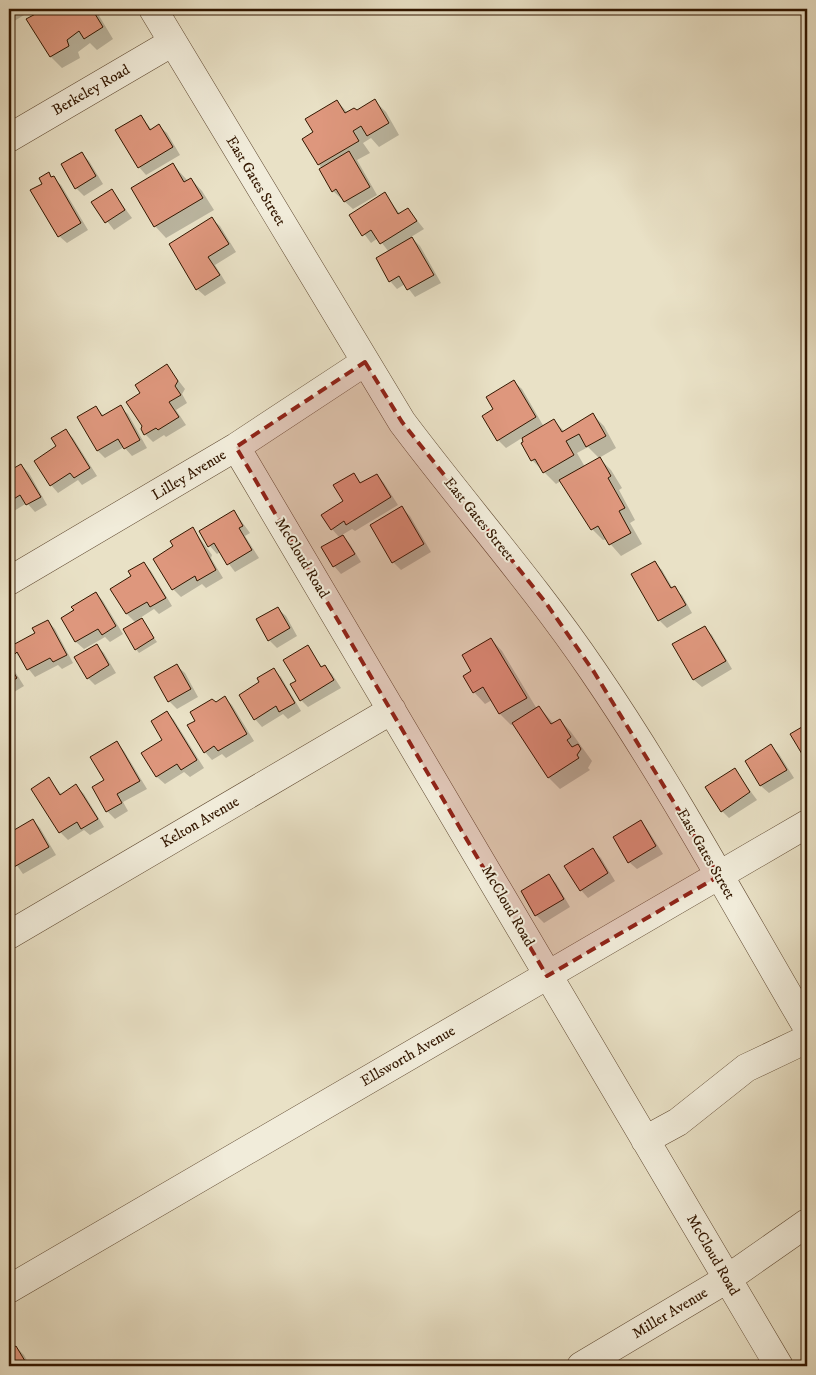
<svg xmlns="http://www.w3.org/2000/svg" width="816" height="1375" font-family="'IM FELL DW Pica',serif">
	<rect width="100%" height="100%" fill="#e9e1c6"/>
	<filter id="stains"><feTurbulence type="fractalNoise" baseFrequency=".004" numOctaves="4"/><feColorMatrix values="0 0 0 0 .2 0 0 0 0 .09 0 0 0 0 .02 0 0 0 .5 -.17"/></filter>
	<radialGradient id="worn" r=".72"><stop offset=".6" stop-color="#630" stop-opacity="0"/><stop offset="1" stop-color="#630" stop-opacity=".3"/></radialGradient>
	<path fill="#0003" fill-rule="evenodd" d="M9,9H27L29,12L11,23Z
		M47,9H95L113,39L97,50L90,43L78,52L80,58L62,68L51,57L28,20Z
		M374,100L386,112L399,135L379,147L371,138L363,143L370,153L357,160L377,195L353,209L333,191L319,164L315,132L337,101L348,113L357,111Z
		M141,116L152,130L159,126L167,133L180,155L146,175L139,167Z
		M82,154L89,161L103,184L84,196L76,188Z
		M173,165L188,181L191,179L202,191L214,210L166,238L155,226Z
		M48,174L61,185L88,230L67,243L59,236L43,184Z
		M112,191L132,218L114,230L93,203Z
		M385,194L400,214L408,209L424,229L411,237L420,246L441,283L415,297L405,284L397,289L390,281L389,252L378,238L371,243L350,215Z
		M212,219L220,226L236,252L215,265L226,283L205,296L197,289Z
		M167,366L185,389L182,394L187,403L176,410L186,425L166,437L164,435L153,442L145,434L142,393Z
		M514,382L522,389L544,427L554,421L565,432L593,415L604,426L616,448L599,458L611,470L622,488L619,490L635,520L630,523L642,544L621,556L606,539L603,540L592,529L561,481L556,484L532,460L522,438L506,448L498,440L495,410ZM588,447L599,458L585,467L577,453Z
		M120,407L128,414L147,448L132,456L124,447L105,458L98,451L79,417L96,408L104,416Z
		M66,431L73,438L97,476L82,485L78,480L58,493L51,485L58,447Z
		M21,465L29,473L47,505L35,512L27,503L9,514V473Z
		M353,474L362,484L377,475L384,483L398,505L355,531L352,529L342,535L350,544L361,562L341,574L334,566L340,538L332,529L345,502Z
		M402,508L410,516L431,552L401,570L393,562Z
		M234,511L250,533L245,536L259,558L235,572L220,552L217,554L210,546Z
		M193,529L212,555L211,558L223,578L206,588L202,584L181,597L173,589L175,547Z
		M654,562L662,570L673,589L682,595L692,613L667,628L659,620L633,575Z
		M144,563L151,571L172,606L159,614L154,609L140,618L157,642L139,653L136,649V623L127,614L133,577Z
		M96,593L103,601L123,634L110,642L105,637L84,649L76,642L62,618Z
		M278,609L286,616L297,636L277,648L269,640Z
		M48,621L55,629L73,663L62,669L58,665L35,677L16,653Z
		M704,627L712,635L732,669L702,687L694,680L674,645Z
		M491,639L502,651L537,709L539,707L554,724L560,720L571,732L592,761L588,768L590,770L560,789L549,778L514,724L511,725L500,714L492,700L485,704L474,692L465,677L473,671Z
		M96,645L104,653L116,673L95,685L88,678Z
		M307,647L323,668L325,667L332,674L341,688L308,707L301,700L297,681Z
		M9,662L24,686L9,695Z
		M177,666L185,673L198,697L177,709L169,701L156,678Z
		M273,669L281,677L301,711L288,719L283,714L262,727L255,719L261,683Z
		M225,698L232,705L254,741L226,758L222,754L212,760L205,752L197,721Z
		M167,712L174,720L204,768L190,777L184,772L165,784L157,777L143,754L164,741Z
		M117,743L124,751L147,789L123,802L128,811L115,819L107,811L105,781Z
		M771,746L779,754L794,778L769,793L761,786L746,761Z
		M734,769L757,800L729,818L722,811Z
		M49,779L62,795L76,786L84,794L104,827L90,835L84,830L68,840L60,832Z
		M33,820L40,828L56,855L23,874L9,854V834Z
		M641,822L648,830L663,854L637,869L629,862Z
		M593,850L601,858L615,881L588,898L581,890Z
		M549,876L556,883L570,907L544,923L536,915L522,891Z
		M16,1347L24,1355L30,1366H9V1352Z"/>
	<path fill="#de977d" stroke="#331700" d="M45,9H92L103,27L84,39L79,31L67,40L69,46L50,57L26,19Z
		M375,99L389,123L367,136L361,126L353,131L359,141L318,165L302,139L313,132L305,119L337,100L345,113L354,108L357,110Z
		M141,115L150,130L159,124L173,147L138,168L115,130Z
		M349,151L370,187L344,202L336,189L332,192L319,169Z
		M82,152L96,176L75,189L61,164Z
		M173,163L184,182L191,178L203,198L154,227L131,188Z
		M49,172L51,177L54,176L81,223L58,237L30,190L42,184L39,178Z
		M112,189L125,210L105,223L91,202Z
		M385,192L398,214L408,208L417,221L380,244L371,230L362,236L349,215Z
		M212,217L229,244L208,257L220,275L196,290L169,244Z
		M412,237L434,275L407,290L399,276L389,282L376,258Z
		M167,364L178,381L175,386L181,395L169,402L179,417L158,430L156,428L144,435L141,429L142,426L126,402L140,393L135,385Z
		M514,380L536,417L497,441L482,416L493,409L486,397Z
		M121,405L140,440L124,449L118,439L97,451L77,417L96,406L102,416Z
		M593,413L606,436L586,447L579,434L566,441L574,455L543,473L535,459L531,461L521,443L523,442L522,438L554,419L562,432Z
		M66,429L90,468L74,478L70,473L50,486L34,461L56,446L51,438Z
		M600,457L611,476L608,478L625,508L619,511L631,533L609,545L598,526L591,530L559,480Z
		M21,464L41,497L26,505L20,495L9,502V471Z
		M354,473L360,483L377,474L391,497L346,525L344,521L331,530L321,515L343,501L333,485Z
		M402,506L424,544L392,563L370,525Z
		M234,510L243,526L239,528L252,550L227,565L214,543L208,547L199,531Z
		M193,527L216,570L197,581L195,576L172,590L153,559L173,546L170,541Z
		M343,535L355,554L333,567L321,547Z
		M655,561L671,588L675,586L686,605L658,621L631,574Z
		M144,562L166,598L150,607L147,602L126,614L110,589L131,576L128,571Z
		M96,592L116,626L102,635L98,629L75,642L61,618L74,610L71,607Z
		M278,607L290,628L268,641L256,619Z
		M142,618L154,638L135,650L123,629Z
		M48,620L67,655L53,662L50,658L27,670L17,652L15,654L11,646L35,633L32,628Z
		M705,626L726,661L693,680L672,644Z
		M491,638L527,698L499,714L483,687L473,693L463,676L471,671L462,655Z
		M97,644L109,665L87,679L74,657Z
		M308,645L321,667L325,665L334,680L300,701L290,684L296,681L283,660Z
		M177,664L191,689L168,702L154,677Z
		M9,665L17,678L9,683Z
		M274,668L295,703L279,712L276,706L254,720L239,695L259,682L257,678Z
		M225,696L247,734L218,751L214,746L204,753L187,725L195,721L190,712L212,699L216,702Z
		M539,706L551,724L560,719L571,737L567,740L572,747L578,744L581,749L577,755L579,758L548,778L512,723Z
		M167,711L197,760L181,770L177,764L156,777L141,753L162,740L151,721Z
		M807,724V758L805,759L790,734Z
		M117,741L140,781L117,794L122,803L106,812L92,787L104,780L90,757Z
		M771,744L787,770L760,786L745,761Z
		M735,768L750,792L721,812L705,787Z
		M49,777L60,795L76,784L98,819L81,829L77,822L59,833L31,789Z
		M33,819L49,847L14,867L9,857V833Z
		M641,820L656,846L628,863L613,837Z
		M593,848L608,873L580,891L564,866Z
		M549,874L564,899L535,916L521,891Z
		M16,1346L28,1366H9V1350Z"/>
	<g fill="none" stroke-linecap="round" stroke-linejoin="round">
		<defs>
			<path id="minor" d="M153,9L402,422C465,506 534,584 593,671C671,785 737,908 807,1027
				M9,138L173,42
				M236,447L779,1366
				M9,581L236,447L365,362
				M9,935L392,710
				M645,1140L678,1122L746,1068L807,1039
				M9,1289L807,824
				M581,1366L727,1279L807,1223"/>
		</defs>
		<use href="#minor" stroke="#604a32" stroke-width="29"/>
		<use href="#minor" stroke="#f1ecda" stroke-width="28"/>
	</g>
	<path fill="#8f2418" fill-opacity="0.2" stroke="#8f2418" stroke-width="4" stroke-dasharray="10 6" stroke-linejoin="round" d="M365,362L402,422L546,603L594,672L719,876L547,976L236,447Z"/>
	<g text-anchor="middle" dominant-baseline="central" stroke-width="4" stroke-linejoin="round" paint-order="stroke">
		<g font-size="15" fill="#331700" stroke="#f1ecda">
			<text transform="translate(91 90) rotate(-30)">Berkeley Road</text>
			<text transform="translate(256 181) rotate(59)">East Gates Street</text>
			<text transform="translate(189 475) rotate(-31)">Lilley Avenue</text>
			<text transform="translate(479 519) rotate(51)">East Gates Street</text>
			<text transform="translate(302 558) rotate(59)">McCloud Road</text>
			<text transform="translate(200 822) rotate(-30)">Kelton Avenue</text>
			<text transform="translate(706 854) rotate(60)">East Gates Street</text>
			<text transform="translate(508 906) rotate(60)">McCloud Road</text>
			<text transform="translate(408 1056) rotate(-30)">Ellsworth Avenue</text>
			<text transform="translate(713 1255) rotate(60)">McCloud Road</text>
			<text transform="translate(670 1313) rotate(-31)">Miller Avenue</text>
		</g>
	</g>
	<rect width="816" height="1375" fill="none" stroke="#e9e1c6" stroke-width="30"/>
	<rect x="10" y="10" width="796" height="1355" fill="none" stroke="#331700" stroke-width="2.5"/>
	<rect x="15" y="15" width="786" height="1345" fill="none" stroke="#331700"/>
	<rect width="100%" height="100%" filter="url(#stains)"/>
	<rect width="100%" height="100%" fill="url(#worn)"/>
</svg>
